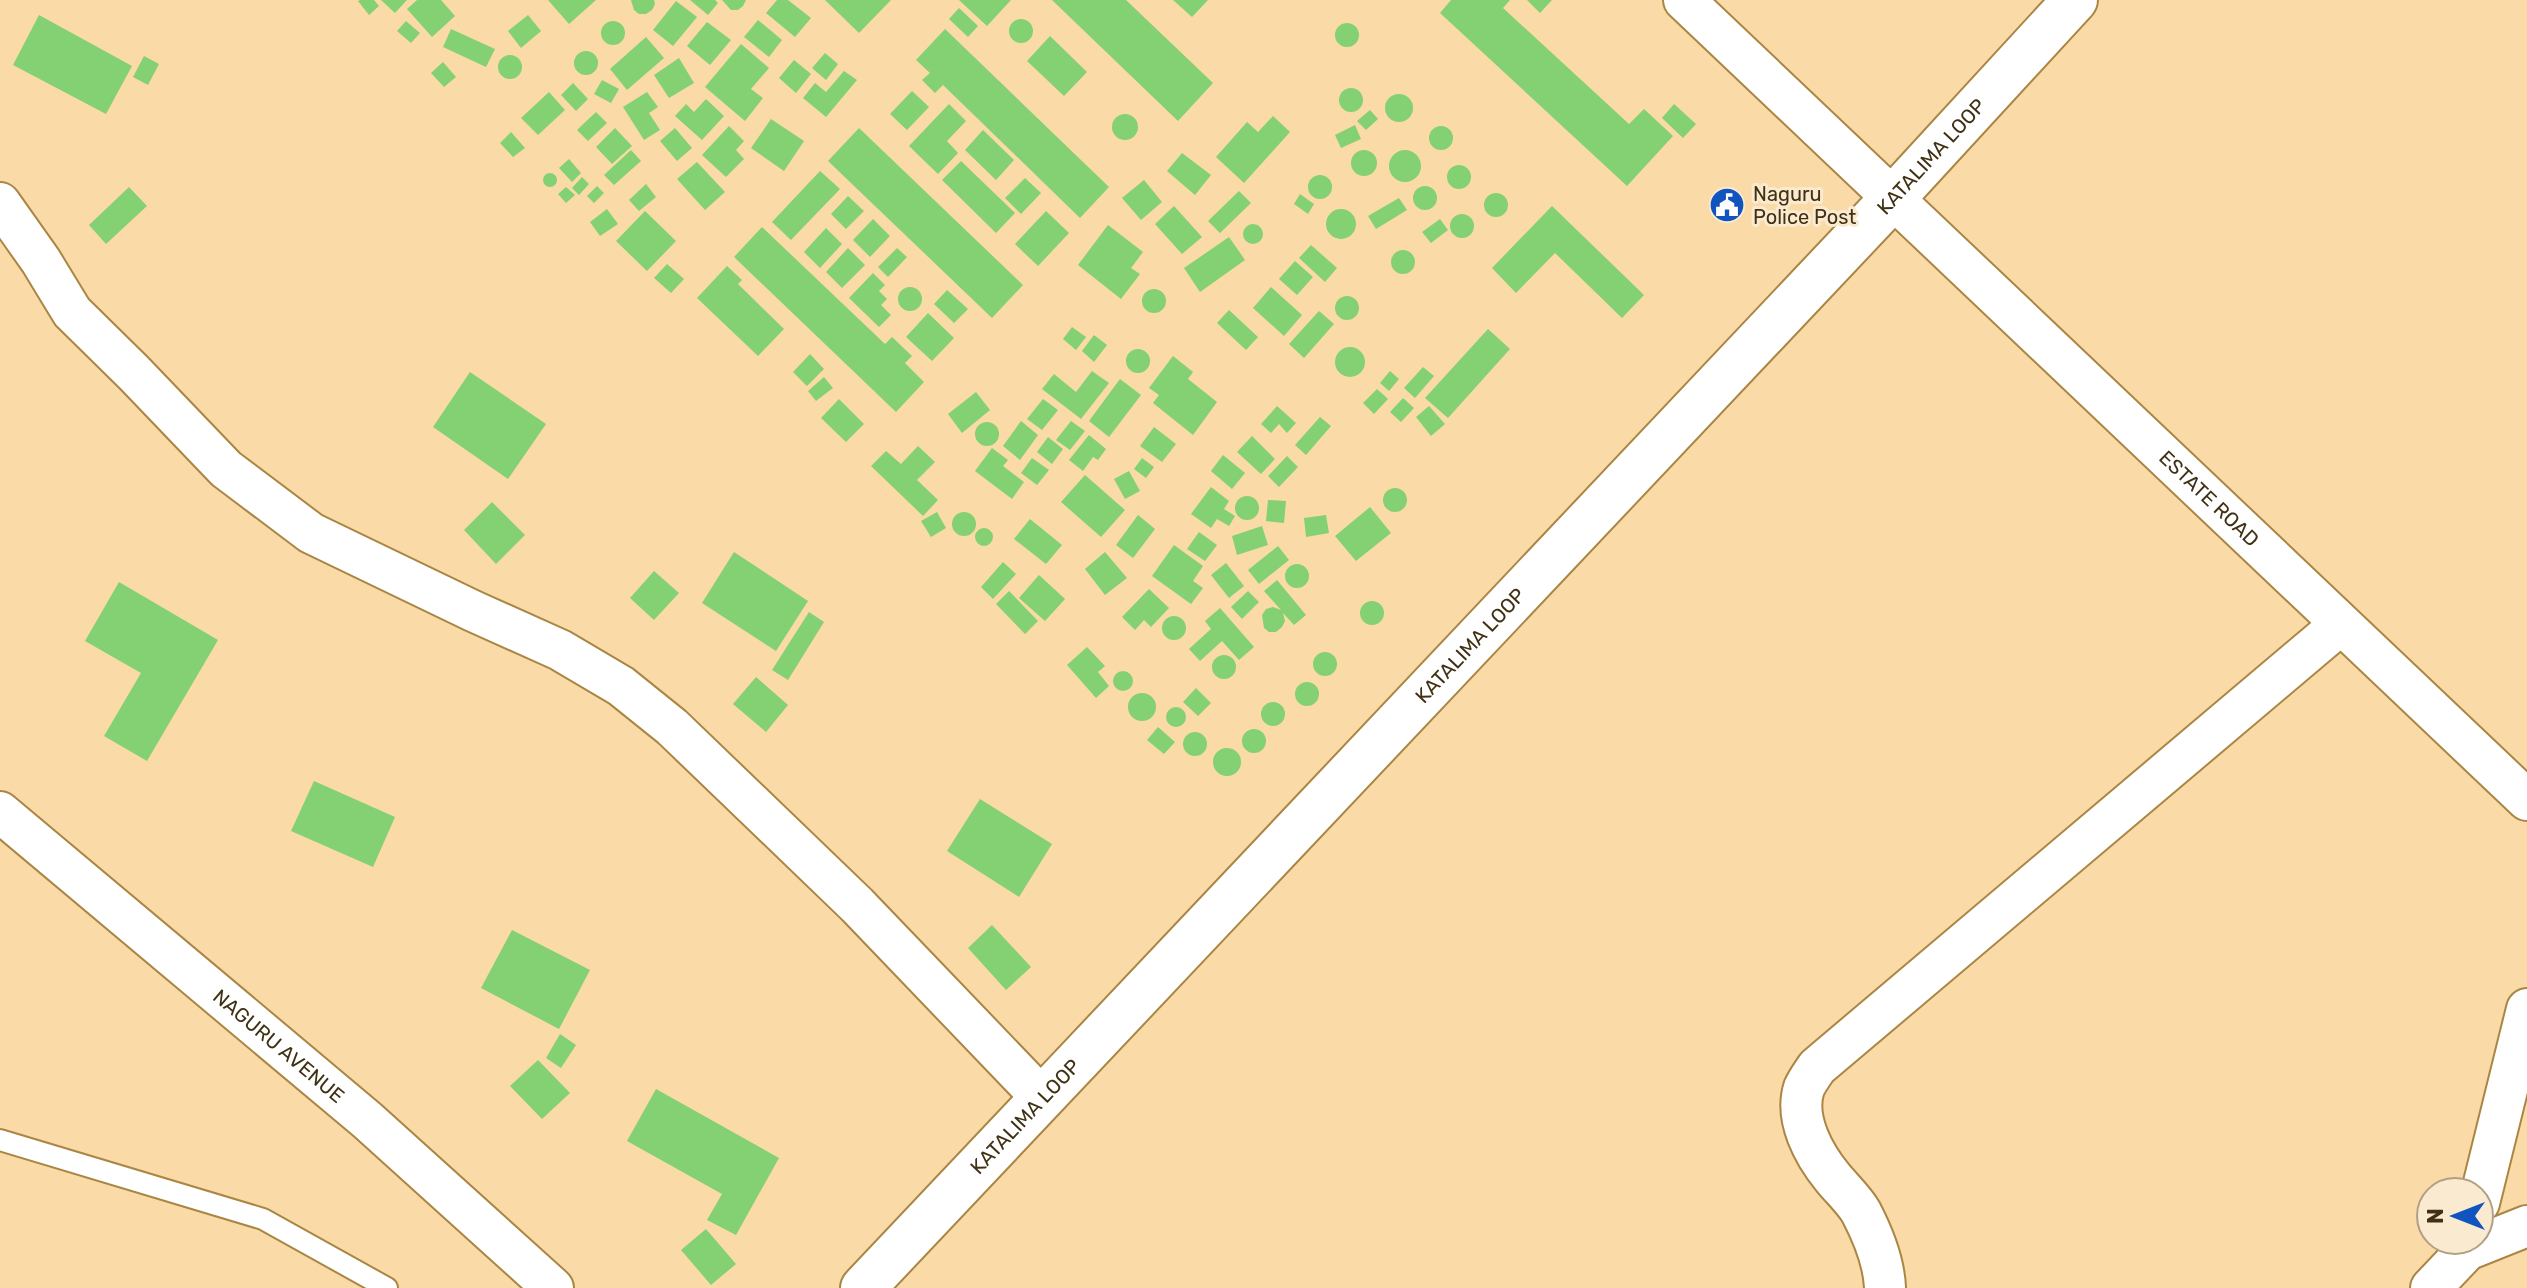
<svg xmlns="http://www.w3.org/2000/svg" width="2527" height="1288" font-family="Rubik,sans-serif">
	<rect width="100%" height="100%" fill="#fadaa6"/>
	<path fill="#83d173" d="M360,0H374L379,6L369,15L358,1Z
		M381,0H407L395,13Z
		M417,0H441L455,16L432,37L407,9Z
		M548,0H596L569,24Z
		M631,0H654L655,4L652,10L646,14H639L634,10Z
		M690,0H715L718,3L708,15Z
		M722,0H746L743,6L738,10H731Z
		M777,0H788L811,18L795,37L766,13Z
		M825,0H891L859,33Z
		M959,0H1011L987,26Z
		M1052,0H1126L1213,83L1178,121Z
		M1173,0H1208L1192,17Z
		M1451,0H1510L1503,8L1629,124L1644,109L1673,136L1627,186L1440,13Z
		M1527,0H1552L1540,13Z
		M676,1L697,17L673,46L653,30Z
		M959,8L978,26L968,37L949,19Z
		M39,15L132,66L106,114L13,65Z
		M528,15L541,31L521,48L508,31Z
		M1009 31a12 12 0 1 1 24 0a12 12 0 1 1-24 0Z
		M758,20L782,40L769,57L744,37Z
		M406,21L420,33L411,43L397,31Z
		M601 33a12 12 0 1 1 24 0a12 12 0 1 1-24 0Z
		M707,22L731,40L710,65L687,46Z
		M1335 35a12 12 0 1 1 24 0a12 12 0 1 1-24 0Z
		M451,29L495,49L486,67L443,47Z
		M945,29L1109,187L1080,218L943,85L935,93L922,80L930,73L916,60Z
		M1050,36L1087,72L1064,96L1027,61Z
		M646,37L664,58L627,90L610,69Z
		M741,44L769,68L751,89L763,98L745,121L705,87Z
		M574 63a12 12 0 1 1 24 0a12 12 0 1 1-24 0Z
		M825,53L838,64L826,80L812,68Z
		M498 67a12 12 0 1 1 24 0a12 12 0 1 1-24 0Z
		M144,56L159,64L148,85L133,77Z
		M679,58L694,83L669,98L654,75Z
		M794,60L811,74L796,93L779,78Z
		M443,62L456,77L444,87L431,73Z
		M844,71L857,80L826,117L803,98L815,83L826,92Z
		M602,80L619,89L611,103L594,94Z
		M573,83L588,99L576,111L561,95Z
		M1339 100a12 12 0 1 1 24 0a12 12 0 1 1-24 0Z
		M912,91L929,107L907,130L890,114Z
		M549,92L565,110L538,135L521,118Z
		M647,92L658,107L649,113L660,130L644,140L623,107Z
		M1385 108a14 14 0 1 1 28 0a14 14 0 1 1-28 0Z
		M706,99L724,116L702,140L675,116L686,104L694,112Z
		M949,104L966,121L947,141L958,153L938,174L909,146Z
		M1674,104L1696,124L1683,138L1662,118Z
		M1370,110L1378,119L1366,130L1357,121Z
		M596,112L607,123L588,141L577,130Z
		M1112 127a13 13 0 1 1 26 0a13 13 0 1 1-26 0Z
		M1273,116L1290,132L1244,183L1216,157L1247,122L1258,132Z
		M771,119L804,141L784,171L751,148Z
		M1355,125L1361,139L1341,148L1335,135Z
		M729,126L744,141L736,150L744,159L726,177L702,155Z
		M1429 138a12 12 0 1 1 24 0a12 12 0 1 1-24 0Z
		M615,128L632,146L612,164L596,147Z
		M675,128L692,148L677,161L660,141Z
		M859,128L1023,285L992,318L828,161Z
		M983,130L1014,160L996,180L965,150Z
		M511,132L525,148L513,157L500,143Z
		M1351 163a13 13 0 1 1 26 0a13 13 0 1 1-26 0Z
		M1389 166a16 16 0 1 1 32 0a16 16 0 1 1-32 0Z
		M631,150L641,161L614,185L604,175Z
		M1182,153L1211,175L1195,195L1167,171Z
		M569,159L581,173L572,182L559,168Z
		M961,161L1015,213L996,233L942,180Z
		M697,162L725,192L705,210L677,179Z
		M1447 177a12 12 0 1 1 24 0a12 12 0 1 1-24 0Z
		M820,171L840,189L791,240L772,222Z
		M543 180a7 7 0 1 1 14 0a7 7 0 1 1-14 0Z
		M1308 187a12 12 0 1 1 24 0a12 12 0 1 1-24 0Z
		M582,177L589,184L579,195L572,188Z
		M1025,178L1041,193L1021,214L1005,198Z
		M1144,180L1162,202L1141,220L1122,198Z
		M646,184L656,197L639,211L629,200Z
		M597,186L604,193L594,203L587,196Z
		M1413 198a12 12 0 1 1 24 0a12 12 0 1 1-24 0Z
		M129,187L147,206L106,244L89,225Z
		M566,187L575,195L566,203L558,194Z
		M1239,191L1251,203L1220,233L1208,221Z
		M1484 205a12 12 0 1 1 24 0a12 12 0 1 1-24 0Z
		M1300,194L1314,204L1308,214L1294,204Z
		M848,196L864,211L846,229L831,214Z
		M1399,198L1407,210L1376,229L1368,216Z
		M1174,206L1202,237L1182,254L1155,224Z
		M1552,206L1644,295L1622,318L1555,253L1516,293L1492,268Z
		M1326 224a15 15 0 1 1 30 0a15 15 0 1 1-30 0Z
		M607,209L618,224L600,236L590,222Z
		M645,211L676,241L647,271L616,241Z
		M1046,211L1069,233L1038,266L1015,244Z
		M1450 226a12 12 0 1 1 24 0a12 12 0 1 1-24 0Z
		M873,219L890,236L870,257L853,240Z
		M1440,219L1448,230L1431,243L1422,232Z
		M1243 234a10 10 0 1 1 20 0a10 10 0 1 1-20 0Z
		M1108,225L1143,252L1131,268L1140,274L1121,299L1078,265Z
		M762,227L885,344L892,337L912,356L905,363L924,382L896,412L734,257Z
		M826,228L842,244L820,268L804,252Z
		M1229,237L1245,260L1200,292L1184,268Z
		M1311,245L1337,268L1325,282L1299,258Z
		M848,248L865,265L842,288L826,272Z
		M897,248L907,257L888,277L878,267Z
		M1391 262a12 12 0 1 1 24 0a12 12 0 1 1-24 0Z
		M1295,261L1313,277L1297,295L1279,279Z
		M667,264L684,279L671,293L654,278Z
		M727,266L742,280L738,284L784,329L758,356L697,298Z
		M873,273L885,285L879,291L887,299L881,305L891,315L879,327L849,298Z
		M1271,287L1302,315L1284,336L1253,308Z
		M898 299a12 12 0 1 1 24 0a12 12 0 1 1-24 0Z
		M1142 301a12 12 0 1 1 24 0a12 12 0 1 1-24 0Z
		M947,290L968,309L954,323L934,304Z
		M1335 308a12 12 0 1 1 24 0a12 12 0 1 1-24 0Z
		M1229,310L1258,337L1246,350L1217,323Z
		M1319,311L1334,324L1304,358L1289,344Z
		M928,313L954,338L932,361L906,337Z
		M1072,327L1086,337L1076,350L1063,339Z
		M1488,329L1510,349L1448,418L1425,398Z
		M1094,335L1107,345L1094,362L1082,351Z
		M1335 362a15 15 0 1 1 30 0a15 15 0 1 1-30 0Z
		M1126 361a12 12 0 1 1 24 0a12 12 0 1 1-24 0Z
		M810,354L824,369L807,386L793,372Z
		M1173,356L1193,372L1188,379L1217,402L1193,435L1153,403L1159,395L1149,388Z
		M1423,367L1434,376L1415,398L1404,388Z
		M1092,371L1109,383L1081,419L1042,389L1054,374L1076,392Z
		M1390,371L1399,379L1389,391L1380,383Z
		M470,372L546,424L508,479L433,427Z
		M824,377L833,388L816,401L808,391Z
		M1120,379L1141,395L1109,437L1089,421Z
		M1377,389L1388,399L1374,414L1363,403Z
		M976,392L990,410L962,433L948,414Z
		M1403,398L1414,408L1401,422L1390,412Z
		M839,399L864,424L846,442L821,418Z
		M1043,399L1058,410L1042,430L1027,419Z
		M1277,406L1296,423L1287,433L1279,424L1271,433L1261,424Z
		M1429,406L1445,424L1431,436L1416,417Z
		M1320,417L1331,426L1306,455L1295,445Z
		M1021,421L1038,435L1020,460L1003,446Z
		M1071,421L1085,431L1070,450L1056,440Z
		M975 434a12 12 0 1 1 24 0a12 12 0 1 1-24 0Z
		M1154,427L1176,444L1162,462L1140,446Z
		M1089,435L1106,449L1098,460L1093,457L1083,471L1069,460Z
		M1252,436L1275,459L1261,474L1237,452Z
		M1048,437L1063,449L1052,464L1037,452Z
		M918,446L935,462L917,480L938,500L923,516L871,466L886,451L901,464Z
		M992,448L1008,460L1003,466L1024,482L1012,499L975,471Z
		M1223,455L1245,473L1232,489L1211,471Z
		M1287,456L1298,467L1279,487L1268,476Z
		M1032,458L1049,470L1037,485L1021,473Z
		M1142,458L1154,467L1146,478L1134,469Z
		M1129,471L1140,491L1125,499L1114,479Z
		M1085,475L1125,510L1101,537L1061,502Z
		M1211,487L1229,501L1224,509L1235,516L1229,526L1217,519L1211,528L1191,514Z
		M1383 500a12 12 0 1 1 24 0a12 12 0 1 1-24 0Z
		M1235 508a12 12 0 1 1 24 0a12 12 0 1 1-24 0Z
		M1268,500L1286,501L1284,523L1266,521Z
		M492,502L525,535L496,564L464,530Z
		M1370,507L1391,533L1356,561L1335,536Z
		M937,512L946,528L931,537L921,521Z
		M952 524a12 12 0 1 1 24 0a12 12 0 1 1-24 0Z
		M1138,515L1155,529L1133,558L1116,545Z
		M1326,515L1329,533L1306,537L1304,518Z
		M1030,519L1062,545L1046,564L1014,539Z
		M1262,526L1268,545L1237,555L1232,536Z
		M975 537a9 9 0 1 1 18 0a9 9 0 1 1-18 0Z
		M1199,532L1217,545L1205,561L1187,549Z
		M1174,545L1203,566L1193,581L1203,588L1191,604L1152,576Z
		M1278,546L1289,560L1259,584L1248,570Z
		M734,552L808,601L776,651L702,603Z
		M1105,552L1127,578L1105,595L1085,569Z
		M1003,562L1016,574L993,599L981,587Z
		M1226,563L1244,586L1229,598L1211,575Z
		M1285 576a12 12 0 1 1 24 0a12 12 0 1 1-24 0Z
		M654,571L679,593L654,620L630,598Z
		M1039,575L1065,599L1045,621L1019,598Z
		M1277,580L1306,615L1294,625L1283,613L1285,621L1282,627L1276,632H1269L1264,628L1262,615L1266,609L1273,607L1281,610L1264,591Z
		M119,582L218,640L147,761L104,736L141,673L85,641Z
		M1149,589L1169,608L1151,627L1144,620L1135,630L1122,617Z
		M1009,591L1038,621L1025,634L996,604Z
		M1248,591L1259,602L1242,619L1231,607Z
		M1360 613a12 12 0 1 1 24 0a12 12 0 1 1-24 0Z
		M1220,608L1254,647L1239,660L1222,641L1200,661L1189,649L1211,629L1205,621Z
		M809,612L824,622L788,680L772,670Z
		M1162 628a12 12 0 1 1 24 0a12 12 0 1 1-24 0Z
		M1087,647L1105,666L1098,672L1109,686L1096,698L1067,665Z
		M1313 664a12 12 0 1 1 24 0a12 12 0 1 1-24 0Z
		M1212 667a12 12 0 1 1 24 0a12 12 0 1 1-24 0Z
		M1113 681a10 10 0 1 1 20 0a10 10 0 1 1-20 0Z
		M756,677L788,705L766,732L733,704Z
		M1295 694a12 12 0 1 1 24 0a12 12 0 1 1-24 0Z
		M1196,688L1211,703L1198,716L1183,702Z
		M1128 707a14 14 0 1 1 28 0a14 14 0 1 1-28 0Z
		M1261 714a12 12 0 1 1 24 0a12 12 0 1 1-24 0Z
		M1166 717a10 10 0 1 1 20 0a10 10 0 1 1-20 0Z
		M1158,727L1175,742L1164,754L1147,740Z
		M1242 741a12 12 0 1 1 24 0a12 12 0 1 1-24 0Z
		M1183 744a12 12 0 1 1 24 0a12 12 0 1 1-24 0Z
		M1213 762a14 14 0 1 1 28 0a14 14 0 1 1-28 0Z
		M314,781L395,817L373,867L291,831Z
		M980,799L1052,844L1019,897L947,851Z
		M992,925L1031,967L1006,990L968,948Z
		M512,930L590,970L559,1029L481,988Z
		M560,1034L576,1045L561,1068L546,1058Z
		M538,1060L570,1093L542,1119L510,1086Z
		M656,1089L779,1158L736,1235L707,1220L722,1194L627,1141Z
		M706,1229L736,1264L711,1285L681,1250Z"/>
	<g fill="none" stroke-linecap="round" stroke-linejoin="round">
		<defs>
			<path id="service" d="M0,1140L263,1219L387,1288"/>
			<g id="minor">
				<path id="s1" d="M1684,0L2527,800"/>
				<path d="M0,203L41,261L72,312L134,373L226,469L311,533L473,611L560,650L621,686L672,727L857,905L1043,1099"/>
				<path id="s2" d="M0,812L367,1120L553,1288"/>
				<path d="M2479,1203L2527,1009"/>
				<path d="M1885,1288C1884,1262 1873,1235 1861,1212C1854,1200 1842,1189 1833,1178C1814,1155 1794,1119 1804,1088C1807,1081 1813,1073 1817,1067L2341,624"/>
				<path d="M2431,1288L2467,1250L2527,1226"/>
			</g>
			<g id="tertiary">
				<path id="s3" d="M863,1288L1893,198L2075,0"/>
			</g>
		</defs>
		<use href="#service" stroke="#aa8644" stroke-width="24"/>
		<use href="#minor" stroke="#aa8644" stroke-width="44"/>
		<use href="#tertiary" stroke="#aa8644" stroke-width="48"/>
		<use href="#service" stroke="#fff" stroke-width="20"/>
		<use href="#minor" stroke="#fff" stroke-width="40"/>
		<use href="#tertiary" stroke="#fff" stroke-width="44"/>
	</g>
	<defs>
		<symbol id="civic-disc" viewBox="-11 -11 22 22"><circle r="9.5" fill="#1154bf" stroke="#faead0"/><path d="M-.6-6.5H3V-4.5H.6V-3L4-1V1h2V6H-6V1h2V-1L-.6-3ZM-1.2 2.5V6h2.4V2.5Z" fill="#fff"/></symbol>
	</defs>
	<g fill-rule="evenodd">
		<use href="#civic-disc" x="1707" y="185" width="40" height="40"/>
	</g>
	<g text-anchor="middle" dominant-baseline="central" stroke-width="6" stroke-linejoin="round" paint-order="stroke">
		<g font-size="20" fill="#403115" stroke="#faead0">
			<text stroke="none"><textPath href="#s3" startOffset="1556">KATALIMA LOOP</textPath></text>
			<text stroke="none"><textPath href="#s1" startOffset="724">ESTATE ROAD</textPath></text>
			<text stroke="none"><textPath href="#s3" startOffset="884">KATALIMA LOOP</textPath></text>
			<text stroke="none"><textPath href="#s2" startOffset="364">NAGURU AVENUE</textPath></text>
			<text stroke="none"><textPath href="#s3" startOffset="236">KATALIMA LOOP</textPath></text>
		</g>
		<g font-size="20" fill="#403115" stroke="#faead0" text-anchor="start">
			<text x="1753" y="194">Naguru<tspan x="1753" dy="23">Police Post</tspan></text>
		</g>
	</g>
	<g transform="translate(2455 1216) rotate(270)"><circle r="38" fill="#faead0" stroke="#b0a085" stroke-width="2"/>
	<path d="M0-6L14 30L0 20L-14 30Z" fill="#1154bf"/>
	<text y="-12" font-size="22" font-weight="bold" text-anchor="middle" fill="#403115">N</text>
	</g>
</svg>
